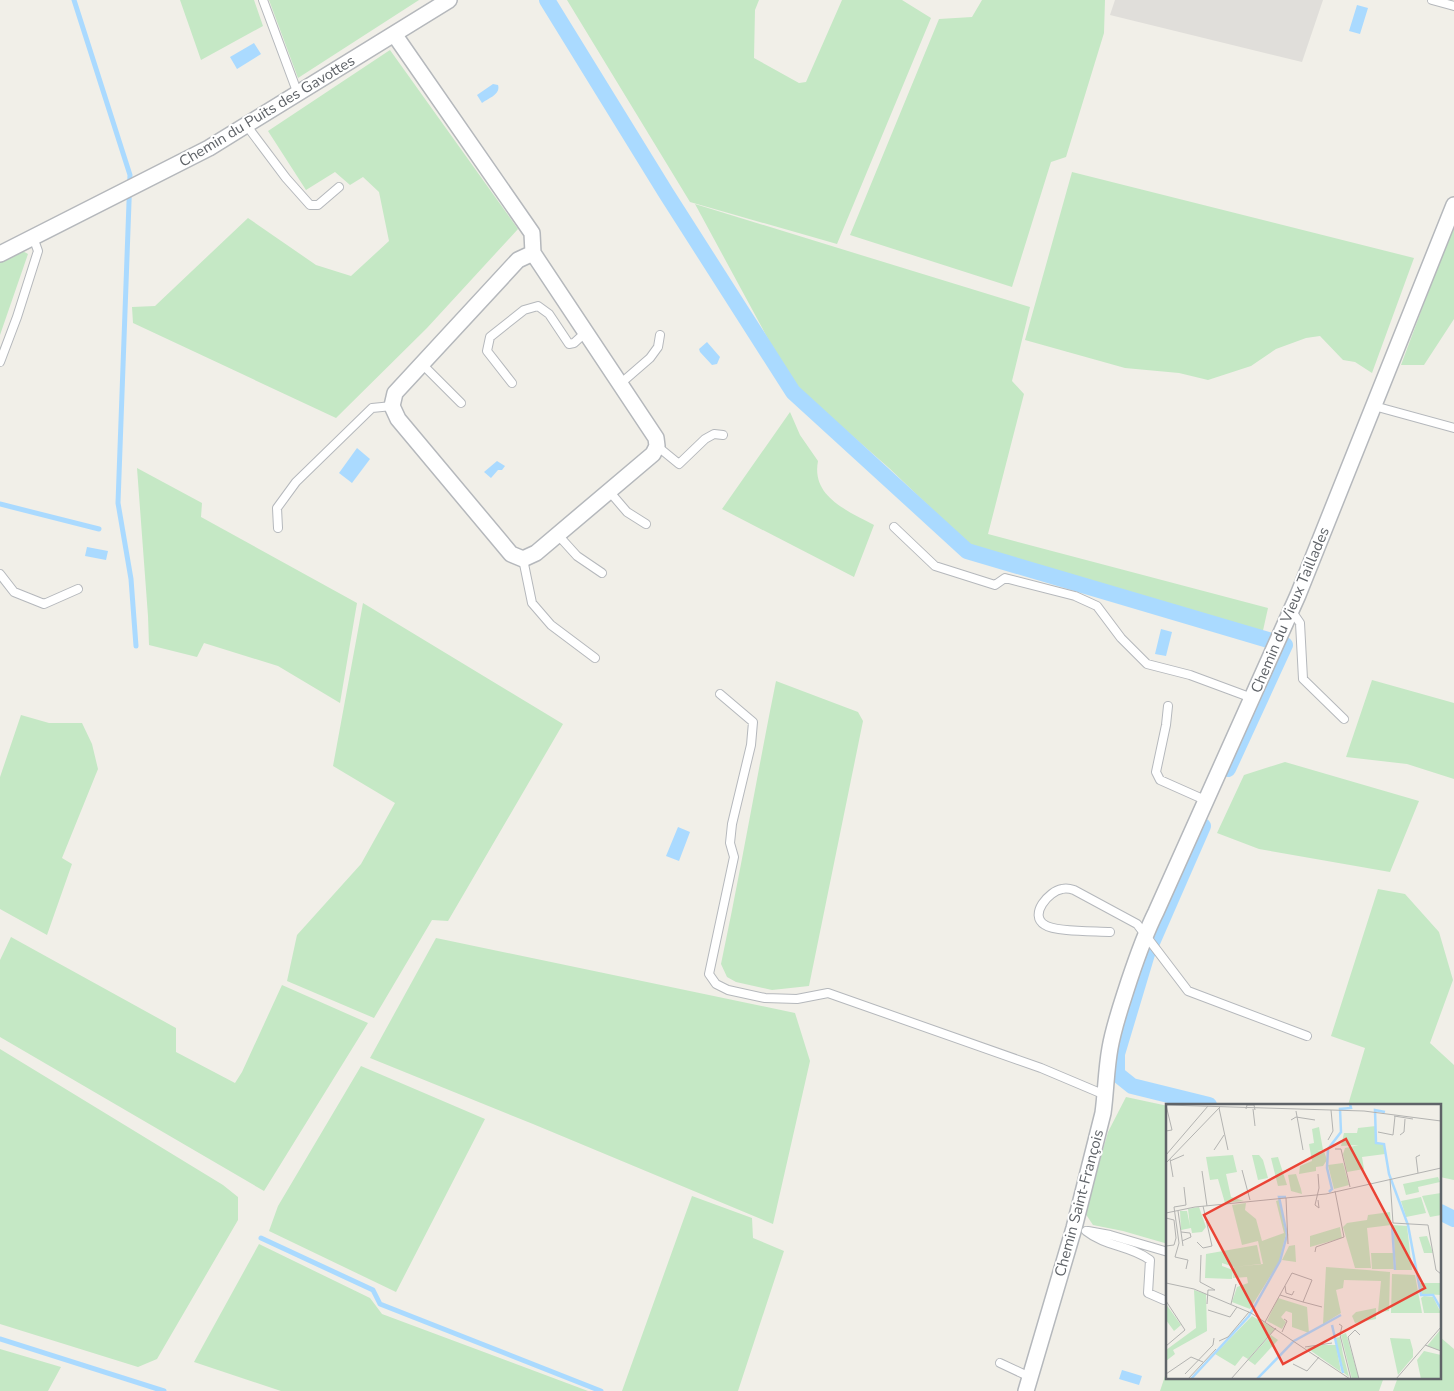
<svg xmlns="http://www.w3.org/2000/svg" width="1454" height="1391" font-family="'Nunito Sans',sans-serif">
	<rect width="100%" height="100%" fill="#f1efe8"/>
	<path fill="#e0deda" d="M1115,0H1323L1302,62L1110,15Z"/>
	<path fill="#c5e8c5" d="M180,0H254L263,26L201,60Z
		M269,0H419L298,78Z
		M567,0H759L755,10L754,58L799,83L806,82L842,0H902L931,18L837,244L690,202Z
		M982,0H1105L1104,33L1066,157L1051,162L1012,287L850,235L939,19L972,17Z
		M390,50L518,229L427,328L336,418L133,323L132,307L155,306L248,218L316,265L351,276L389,241L379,192L363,177L350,185L335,172L306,190L268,131Z
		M1072,172L1414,258L1372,373L1355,362L1343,360L1320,336L1306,338L1276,349L1251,366L1208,380L1179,373L1125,368L1025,340Z
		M695,204L1030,307L1012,381L1024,394L988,534L1268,608L1262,635L973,548L889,468L792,383Z
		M1454,223V319L1424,365H1401Z
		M19,249L28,254L0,335V259Z
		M790,412L800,435L818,461C811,497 848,511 874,525L854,577L722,509Z
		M137,468L202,503L201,517L357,603L340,703L278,666L204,643L197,657L149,645L148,616Z
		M363,603L563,724L448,921L432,920L374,1018L287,981L297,935L361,864L395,803L333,766Z
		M1372,680L1454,703V779L1407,764L1346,757Z
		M776,681L858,712L863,721L809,986L772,990L736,982L727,977L721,964C741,870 757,775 776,681Z
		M21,715L49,723H82L92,744L98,769L62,858L72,864L47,935L0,909V777Z
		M1285,762L1419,801L1390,872L1259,849L1217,833L1244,775Z
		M1378,889L1405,894L1439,932L1453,980L1430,1043L1454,1065V1180L1440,1177V1105H1348L1365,1048L1331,1036Z
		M11,937L176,1028V1052L235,1083L242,1072L282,985L368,1023L264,1191L0,1037V960Z
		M436,938L795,1013L810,1061L773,1224L533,1124L370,1058Z
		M0,1049L223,1185L238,1197V1220L157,1359L138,1367L0,1324Z
		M361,1066L485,1119L396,1292L269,1231L278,1206Z
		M1126,1097L1168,1106V1244L1123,1231L1093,1225L1085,1213L1108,1132Z
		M692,1196L752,1218L753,1238L784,1251L738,1391H622Z
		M259,1244L370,1298L382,1314L588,1391H281L194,1362Z
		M1440,1337L1454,1349V1391H1393L1398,1377H1440Z
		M0,1349L61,1367L48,1391H0Z
		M1168,1367V1377H1384L1379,1391H1160Z"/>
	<path fill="#aadaff" d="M1357,5L1368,8L1360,34L1349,31Z
		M254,43L261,54L237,69L230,57Z
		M493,84L498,85C501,94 489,98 482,103L477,95Z
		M707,342L720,357L717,364L712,365L700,352L699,349Z
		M357,448L370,459L352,483L339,473Z
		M497,461L505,466L502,470H498L491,478L484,472Z
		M87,547L108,551L106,560L85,556Z
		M1161,629L1172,632L1166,656L1155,654Z
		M678,827L690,832L679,861L666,856Z
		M1122,1370L1142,1376L1139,1385L1119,1379Z"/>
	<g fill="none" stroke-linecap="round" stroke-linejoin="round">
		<path stroke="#aadaff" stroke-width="5" d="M74,0L130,175L118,503L131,579L136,646
			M0,504L99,529
			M261,1238L373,1290L380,1304L601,1391
			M0,1339L164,1391"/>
		<path stroke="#aadaff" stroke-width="16" d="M547,0L666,193L793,392L967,551L1285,645L1228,769
			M1203,826L1147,954L1117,1054V1074L1132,1086L1209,1105
			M1440,1212L1454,1219"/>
		<defs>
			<path id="lane" d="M263,0L298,94
				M1432,0L1454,6
				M247,126L286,178L310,205H318L339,187
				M0,362L17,317L38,251L33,237
				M422,364L461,403
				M512,383L487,351L490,337L524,310L538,306L549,314L569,344L574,343L586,332
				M620,384L650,358L658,347L660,335
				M1374,406L1454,428
				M657,446L679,464L705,439L714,434L723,435
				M609,491L627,512L646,524
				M894,527L935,566L995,585L1005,578L1075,596L1097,606L1121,638L1147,664L1190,675L1252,698
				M278,528L277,508L296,482L372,408L392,406
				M558,535L577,556L602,573
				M523,559L532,603L551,625L595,658
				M0,574L14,592L44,604L78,589
				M1291,610L1300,623L1303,679L1344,719
				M720,694L753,722L751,745L732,824L730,843L734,857L709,974L716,984L728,990L765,998L797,999L828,993L1041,1068L1105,1095
				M1168,706L1166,725L1156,772L1160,780L1205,800
				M1110,932C1095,931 1055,932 1045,925C1028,915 1049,891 1062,889C1066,888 1071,889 1074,890L1137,924L1188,991L1307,1036
				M1086,1231C1106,1247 1130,1245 1150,1260L1148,1293L1164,1300
				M1088,1231L1110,1235L1168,1252
				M1000,1363L1030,1377"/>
			<path id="street" d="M394,34L532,233L533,253L656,438L657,446L653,454L536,553L523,559L511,554L398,419L392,406L395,393L518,260L533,253
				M0,254L209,148L449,0
				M1026,1391L1074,1228L1103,1113C1106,1091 1106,1070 1110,1048C1114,1025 1122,1003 1129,981C1137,957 1145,934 1156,912L1298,595L1454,205"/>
		</defs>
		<use href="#lane" stroke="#b5b8bc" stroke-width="10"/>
		<use href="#street" stroke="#b5b8bc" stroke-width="18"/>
		<use href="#lane" stroke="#fff" stroke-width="8"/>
		<use href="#street" stroke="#fff" stroke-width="15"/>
	</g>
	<g text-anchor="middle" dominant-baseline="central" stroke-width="4" stroke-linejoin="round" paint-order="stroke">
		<g font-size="15" fill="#5f6368" stroke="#fff">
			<text transform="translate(267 111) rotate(-31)">Chemin du Puits des Gavottes</text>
			<text transform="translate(1290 610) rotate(-67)">Chemin du Vieux Taillades</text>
			<text transform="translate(1079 1203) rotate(-75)">Chemin Saint-François</text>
		</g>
	</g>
	<g transform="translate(1166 1104)">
		<rect width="275" height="275" fill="#f1efe8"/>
		<path d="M210,22L209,39H217L219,50L196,53L198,65L181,68L177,50L179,44L193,41L175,42L178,29H191L192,24ZM153,23L157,46L151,47H158L161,56L157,62L150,63V67L133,70L134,62L146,57L143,40L148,39L146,25ZM67,51L71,68L60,70L65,93L78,97L59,99L52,75L44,76L40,53ZM86,51H93L97,56L102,74L92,76ZM112,53L121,81L112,82L105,54ZM177,59L183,81L168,85L162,61ZM130,70L135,85L136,90L125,87L122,71ZM272,73L274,78L252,83L253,88L240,91L237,80ZM275,89V111L264,113L256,92ZM255,93L260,109L240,113L235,97ZM113,96L120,130L113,158L84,205L66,198L71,183L82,179L81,173L67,174L68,163L97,160L92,137L76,141L66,101L80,99L79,106L90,115L96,137L118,129L110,97ZM33,103L40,123L36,128L26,129L25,124L15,126L14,107H21L24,122L22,105ZM224,108L225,121L201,124L205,164H189L177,123L181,119L201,116L202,111ZM227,121L241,122L246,166H230ZM174,123L176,134L144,143V132ZM261,132L267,149H258L253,133ZM91,141L95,160L68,163L56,159V162L67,166L66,175L39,174L40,150ZM129,141L130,158L116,156L123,142ZM205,149H227L228,165H206ZM160,163L201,166V172V166L224,168L223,207L212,208L215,177L178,176L177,184L170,186L175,209L157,220ZM226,170L249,171L256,209H225ZM253,179H275V191L256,190ZM28,186L40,190L41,227L7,246L9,250L0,257V246L30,224ZM258,192L267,193L275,209H258L255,194ZM112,194L141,203L143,229L126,223V209L120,207L115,213L120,218L116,225L101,217ZM0,200L15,221L8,227L0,216ZM210,204V215L189,219L186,212L190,208ZM86,212L109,225L82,255L77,252L69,262L49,250ZM275,225V247L261,242ZM180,229L193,275H186L175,231ZM105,231L112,236L89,261L82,256ZM174,233L177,250L183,273L178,269L169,234ZM224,234L244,235L247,246V253L232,271ZM155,241H170L175,268L141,244ZM258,247L275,251V275H255L251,256Z" fill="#c5e8c5"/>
		<path fill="none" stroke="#aadaff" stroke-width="2.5" d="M219,8L209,6L210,39L218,40L223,70L242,121L255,191H267L275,205M163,88L166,85L161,64L162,45L175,28L174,5L185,4L184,0M226,121L229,166M166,221L177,269M25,275L83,212L114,157L121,131L113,93H120M91,275L128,237L175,211"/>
		<path fill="none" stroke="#b3b3b1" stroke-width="1" d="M53,4L62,46M80,5L81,1H88L89,6M87,5L89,22M130,7L137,46M228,12L247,15M125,16L130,13L149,16M0,27L6,26L0,1L198,7L275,17M212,28L227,31L229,12M234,31L238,28L239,15M162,36L167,27L165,6M169,45H175L184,83M48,46L58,31M0,51L42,2M4,55L7,73M4,57L18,51M0,59L54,3M76,66L84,96M36,67L41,102M252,69L250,53L254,51M152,70L153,84L149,101L153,104L152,96M224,75L227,119L262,121L270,166L275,170M18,83L20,101M120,94L122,140M20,101L8,103L13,139L9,153L22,156L20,165M12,107L17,142M0,109L29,103L160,90L275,64M0,114L8,116L10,134L8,141L0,142M15,128L24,129L25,133L16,137M31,138L37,144L46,142L37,102M149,148L150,143L178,133L169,87M35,151L34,178L49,186H42L41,200M0,179L28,185L85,209L184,275M119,182L120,189L126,191L128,187M0,197L19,226L0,242M137,198L156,203M65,200L70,180M42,206L64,213L71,203M99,218L126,169L146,176L137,198L114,191M173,220L176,222L174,231L185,275M116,228L121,217L118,215M53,237L62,233L83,208M259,241L275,247M139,243L166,239M127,260L141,267L153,253M0,270L25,253L37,258M19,270L47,241L48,234M22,275L50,245M65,275L110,224M193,275L182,233L189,226L194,231M230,275L275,223"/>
		<path fill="#ea4335" fill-opacity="0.15" stroke="#ea4335" stroke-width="2.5" d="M180,35L259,184L117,260L38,111Z"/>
		<rect width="275" height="275" fill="none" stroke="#5f6368" stroke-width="2.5"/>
	</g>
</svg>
